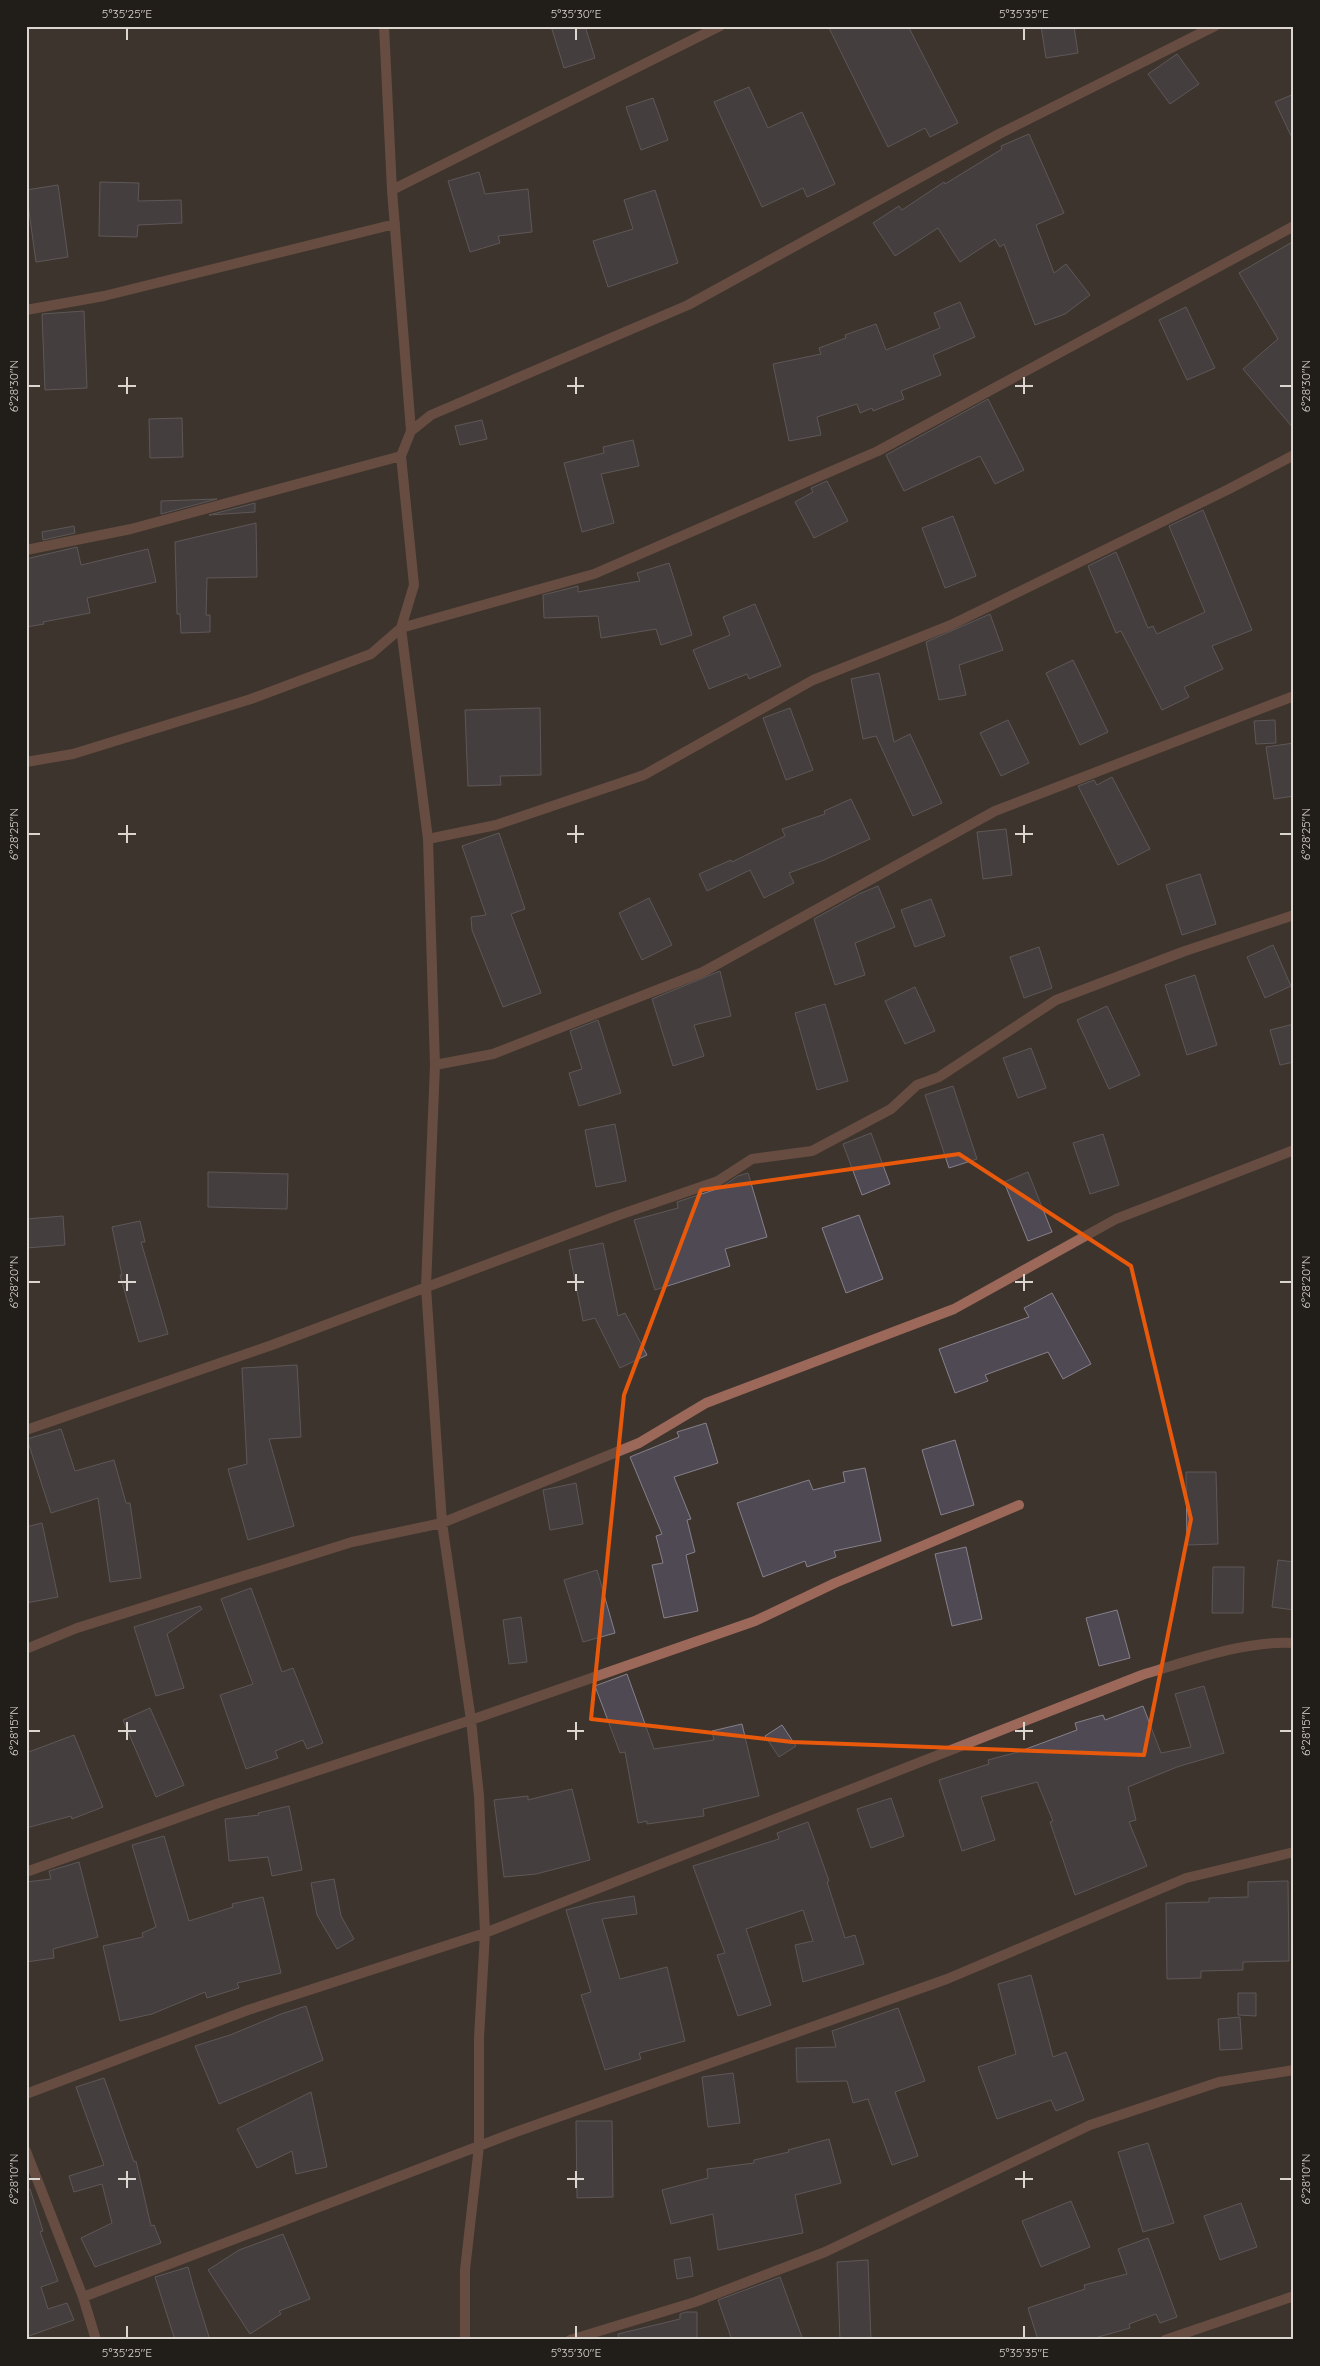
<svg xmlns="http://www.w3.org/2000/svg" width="1320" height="2366" font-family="Quicksand,sans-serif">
	<rect width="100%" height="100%" fill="#3d342d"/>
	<path fill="#4f4953" stroke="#86808b" d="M551,26H585L595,58L564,68Z
		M828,26H908L958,123L930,137L925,128L888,147Z
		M1041,26H1074L1078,53L1046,58Z
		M1177,54L1199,84L1170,104L1148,74Z
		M749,87L768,128L802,112L835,184L807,197L803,188L762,207L714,102Z
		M1294,94V142L1275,102Z
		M653,98L668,140L641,150L626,107Z
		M1029,134L1064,213L1036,225L1054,273L1066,264L1090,295L1065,314L1035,325L1004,244L1000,247L995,239L960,262L938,228L895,256L873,223L899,206L902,210L944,182L945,184L1002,149L1001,146Z
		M479,172L485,194L528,189L532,232L498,236L500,243L470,252L448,181Z
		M100,182L139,183L138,201L181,200L182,223L138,225L137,237L99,236Z
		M58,185L68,257L36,262L26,190Z
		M655,190L678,263L608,287L593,241L633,229L624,200Z
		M1294,241V429L1243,369L1278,339L1239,273Z
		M960,302L975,337L933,355L941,375L901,391L904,399L873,411L872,408L860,413L857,404L817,417L821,435L789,441L773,364L821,354L819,348L846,338L845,335L876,324L886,350L940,328L934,313Z
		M1186,307L1215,368L1187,380L1159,320Z
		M84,311L87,388L45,390L42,314Z
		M988,399L1024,470L995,484L980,456L904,491L886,455Z
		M182,418L183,457L150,458L149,419Z
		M482,420L487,439L460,445L455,426Z
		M633,440L639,466L601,474L614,523L582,532L564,463L604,453L603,447Z
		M827,481L848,521L814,538L795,502L813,492L811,488Z
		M217,499L161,514V501Z
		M255,503V512L209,515Z
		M1203,510L1252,630L1212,646L1223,669L1184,687L1189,697L1162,710L1121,631L1116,633L1088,566L1116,552L1148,628L1153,626L1157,634L1205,612L1169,526Z
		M953,516L976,576L945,588L922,528Z
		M256,523L257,577L207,578L206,615H210V632L181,633L180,614H177L175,542Z
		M74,526L75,533L43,540L42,532Z
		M77,547L81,565L148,549L156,582L87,598L90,613L43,622L44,624L26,627V559Z
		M669,563L692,635L661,645L656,629L601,638L598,616L544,618L543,595L578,586V592L640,581L637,573Z
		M755,604L781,666L749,679L747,674L709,689L693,650L730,635L723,617Z
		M990,614L1003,650L959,665L966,695L939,700L926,642Z
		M1073,660L1108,732L1080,745L1046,673Z
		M879,673L894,742L910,734L942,803L913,816L876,736L863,739L851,679Z
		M540,708L541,775L500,776L501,785L468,786L465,710Z
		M790,708L813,770L786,780L763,718Z
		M1008,720L1029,763L1001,776L980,733Z
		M1275,720L1276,743L1256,744L1254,721Z
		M1294,743V796L1274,799L1266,747Z
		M1112,777L1150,849L1118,865L1078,786L1094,780L1097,785Z
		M851,799L870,839L824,860L789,873L794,883L764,898L750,870L707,891L699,874L731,860L732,862L785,836L782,829L825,814L824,811Z
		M1006,829L1012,875L983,879L977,832Z
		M499,833L525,909L511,914L541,993L503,1007L472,930L471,917L486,915L462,846Z
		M1200,874L1216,924L1182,935L1166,885Z
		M878,886L895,927L855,943L865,975L835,985L814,919L859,894Z
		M649,898L672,945L642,960L619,913Z
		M931,899L945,936L915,947L901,910Z
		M1273,945L1291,986L1265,998L1247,957Z
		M1039,947L1052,988L1024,998L1010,957Z
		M720,971L731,1016L694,1025L704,1056L673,1066L652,999Z
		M1195,975L1217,1045L1187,1055L1165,985Z
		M915,987L935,1031L905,1044L885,1001Z
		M825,1004L848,1081L817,1090L795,1013Z
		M1107,1006L1140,1075L1109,1089L1077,1020Z
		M598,1020L621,1093L579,1106L569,1073L582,1069L570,1031Z
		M1294,1024V1062L1280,1065L1270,1030Z
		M1031,1048L1046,1088L1018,1098L1003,1058Z
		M953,1086L977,1159L949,1168L925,1095Z
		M615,1124L626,1181L596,1187L585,1130Z
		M871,1133L890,1184L862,1195L843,1144Z
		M1103,1134L1119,1185L1090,1194L1073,1143Z
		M208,1172L288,1174L287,1209L208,1207Z
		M1028,1172L1052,1232L1028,1241L1004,1182Z
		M748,1173L767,1237L725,1249L730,1266L655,1290L634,1220L678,1208L677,1202L720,1188L738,1176Z
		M859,1215L883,1279L846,1293L822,1228Z
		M63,1216L65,1245L26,1248V1219Z
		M140,1221L145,1242H141L168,1334L139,1342L120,1275H122L112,1227Z
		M603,1243L618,1316L625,1313L647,1355L620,1368L595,1318L583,1321L569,1250Z
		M1052,1293L1091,1364L1063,1379L1048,1352L985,1375L988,1381L955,1393L939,1349L1029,1317L1024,1308Z
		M297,1365L301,1437L269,1439L294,1526L248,1540L228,1469L247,1464L242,1368Z
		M706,1423L718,1463L674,1477L691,1519L687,1520L695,1552L686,1555L698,1611L664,1618L652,1565L663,1563L656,1536L662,1534L630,1457L679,1437L677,1432Z
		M61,1429L75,1471L114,1460L126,1503H130L141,1578L110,1582L98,1498L51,1513L27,1439Z
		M955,1440L974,1505L941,1515L922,1450Z
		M865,1468L881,1541L834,1551L836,1557L807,1567L805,1561L763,1577L737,1503L809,1480L813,1490L845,1482L843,1472Z
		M1186,1472H1216L1218,1544L1187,1545Z
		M576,1483L583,1524L550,1530L543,1490Z
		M42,1523L58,1597L26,1603V1527Z
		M966,1547L982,1619L952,1626L935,1554Z
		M1278,1560L1294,1562V1610L1272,1607Z
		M1213,1567H1244L1243,1613H1212Z
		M597,1570L615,1633L583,1642L564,1580Z
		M251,1588L282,1672L293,1668L323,1743L307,1749L303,1740L275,1751L278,1758L246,1769L220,1695L253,1684L221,1599Z
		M200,1606L202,1609L167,1634L184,1688L156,1696L134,1627Z
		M1117,1610L1130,1658L1099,1666L1086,1618Z
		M521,1617L527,1662L509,1664L503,1620Z
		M627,1674L654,1749L714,1740L712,1731L742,1724L759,1796L703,1809L704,1816L647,1824V1821L638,1823L625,1752L620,1753L595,1686Z
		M1204,1686L1224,1753L1177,1767L1128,1787L1136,1820L1129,1822L1147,1866L1075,1895L1050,1822L1053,1821L1037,1782L981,1797L995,1840L962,1851L939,1780L989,1764L988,1760L1018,1752L1077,1730L1075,1723L1103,1715L1105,1720L1143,1706L1161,1753L1191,1747L1175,1694Z
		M150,1708L184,1785L156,1797L123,1720Z
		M782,1725L796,1746L779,1757L765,1736Z
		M74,1735L103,1807L72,1819L71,1816L26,1828V1753Z
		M572,1789L590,1860L536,1874L504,1877L494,1800L528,1796V1800Z
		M891,1798L904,1836L871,1848L857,1809Z
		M289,1806L302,1870L272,1876L268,1857L229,1861L225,1819L259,1815L258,1813Z
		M808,1822L829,1881L827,1882L845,1938L855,1935L864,1964L803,1982L795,1945L813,1941L803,1910L746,1929L771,2005L738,2016L717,1955L725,1953L693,1866L779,1839L777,1833Z
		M164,1836L189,1921L233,1907L232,1904L263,1897L281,1973L237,1983L239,1988L207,1998L205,1992L152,2014L120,2021L103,1946L143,1937L142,1933L156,1927L132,1845Z
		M79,1862L98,1937L53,1949L54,1958L26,1962V1882L51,1879L49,1871Z
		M334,1879L341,1916L354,1939L337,1949L317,1915L311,1883Z
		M1288,1881L1289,1961L1243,1962V1970L1201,1971V1978L1167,1979L1166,1903L1209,1902V1898L1248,1897V1882Z
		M634,1896L637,1914L602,1919L620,1979L667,1967L685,2041L639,2053L641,2059L605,2070L581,1995L591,1992L566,1910L593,1903Z
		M1031,1975L1053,2057L1066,2052L1084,2100L1056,2111L1051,2100L997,2119L978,2067L1016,2054L998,1984Z
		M1238,1993H1256V2016L1238,2015Z
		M306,2006L323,2060L219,2104L195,2046L230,2035L281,2014Z
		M898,2008L925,2081L895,2092L918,2156L892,2165L868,2099L853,2103L847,2081L797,2082L796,2048L836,2047L832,2031Z
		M1240,2017L1242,2049L1220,2050L1218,2019Z
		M733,2073L740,2123L708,2127L702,2077Z
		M104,2078L134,2162L136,2161L151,2226L154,2225L161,2243L95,2267L81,2238L112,2223L102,2184L74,2192L69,2176L104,2165L76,2087Z
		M311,2092L327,2167L296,2174L292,2151L257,2168L237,2129Z
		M576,2121H612L613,2197L577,2198Z
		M829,2139L841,2183L795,2195L803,2233L718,2250L713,2214L671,2224L662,2190L708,2178L707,2169L754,2163V2160L789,2152L788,2150Z
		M1148,2143L1174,2223L1143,2232L1118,2152Z
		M26,2189H30L43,2231L40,2232L58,2281L41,2287L48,2309L67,2303L74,2320L26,2337Z
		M1071,2201L1090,2247L1041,2267L1022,2221Z
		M1241,2203L1257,2247L1220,2260L1204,2216Z
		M283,2234L310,2299L279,2311L281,2314L250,2334L208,2270L239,2250Z
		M1148,2238L1177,2317L1160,2323L1156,2314L1129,2324L1130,2328L1088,2340H1038L1028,2308L1085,2289L1084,2285L1127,2274L1118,2249Z
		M690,2257L693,2276L677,2279L674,2260Z
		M868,2260L871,2340H840L837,2262Z
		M188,2267L194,2289L210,2340H175L155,2277Z
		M780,2277L803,2340H732L718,2300Z
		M686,2312H697V2340H619L618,2334L680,2319V2314Z"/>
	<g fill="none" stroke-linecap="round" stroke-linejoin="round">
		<path stroke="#9b6859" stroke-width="10" d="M384,26L392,190L411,431
			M392,190L720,26
			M26,310L104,296L395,224
			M401,456L414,585L401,628L428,839L435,1065L426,1287L442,1523L471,1720L479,1796L485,1933L479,2038V2146L465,2270V2340
			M26,550L131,529L401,456L411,431L431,415L688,305L999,134L1215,26
			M26,762L73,754L251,699L371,654L401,628L594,574L878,451L1294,226
			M428,839L496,825L644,775L813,680L951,625L1227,490L1294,455
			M435,1065L493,1054L703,972L995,811L1294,696
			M26,1430L272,1345L619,1215L718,1181L752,1159L812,1151L891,1109L917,1085L939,1077L1056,1000L1185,951L1294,915
			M26,1649L77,1628L352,1542L442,1523L639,1443L706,1403L954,1309L1116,1219L1294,1150
			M26,1872L216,1804L471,1720L755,1621L835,1583L1019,1505
			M26,2094L248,2010L485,1933L1142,1675C1188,1661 1246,1640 1294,1643
			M26,2151L83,2297L96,2340
			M83,2297L513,2133L947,1979L1186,1878L1294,1852
			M570,2340L695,2302L825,2252L1090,2125L1219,2082L1294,2070
			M1165,2340L1294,2296"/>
	</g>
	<path d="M0 0H1320V2366H0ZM959,1154L1131,1266L1191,1519L1144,1755L792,1742L591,1719L624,1395L701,1190Z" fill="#3d342d" fill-opacity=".55" fill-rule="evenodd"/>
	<path fill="none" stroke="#e8590c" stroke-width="4" stroke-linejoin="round" d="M959,1154L1131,1266L1191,1519L1144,1755L792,1742L591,1719L624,1395L701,1190Z"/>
	<path fill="none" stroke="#dcd6d1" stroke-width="2" d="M127,28V40M576,28V40M1024,28V40M127,377V394M576,377V394M1024,377V394M28,386H40M118,386H136M567,386H584M1015,386H1033M1280,386H1292M127,825V843M576,825V843M1024,825V843M28,834H40M118,834H136M567,834H584M1015,834H1033M1280,834H1292M127,1274V1291M576,1274V1291M1024,1274V1291M28,1282H40M118,1282H136M567,1282H584M1015,1282H1033M1280,1282H1292M127,1722V1740M576,1722V1740M1024,1722V1740M28,1731H40M118,1731H136M567,1731H584M1015,1731H1033M1280,1731H1292M127,2171V2188M576,2171V2188M1024,2171V2188M28,2179H40M118,2179H136M567,2179H584M1015,2179H1033M1280,2179H1292M127,2326V2338M576,2326V2338M1024,2326V2338"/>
	<rect width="1320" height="2366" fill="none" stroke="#211d19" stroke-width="55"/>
	<rect x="28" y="28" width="1264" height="2310" fill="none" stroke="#dcd6d1" stroke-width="2"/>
	<g font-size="12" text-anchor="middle" fill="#dcd6d1">
		<text x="127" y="18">5°35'25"E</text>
		<text x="576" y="18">5°35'30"E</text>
		<text x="1024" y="18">5°35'35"E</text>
		<text transform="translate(14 386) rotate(-90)" y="4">6°28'30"N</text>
		<text transform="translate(1306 386) rotate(-90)" y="4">6°28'30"N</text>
		<text transform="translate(14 834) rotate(-90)" y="4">6°28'25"N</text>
		<text transform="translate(1306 834) rotate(-90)" y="4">6°28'25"N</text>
		<text transform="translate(14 1282) rotate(-90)" y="4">6°28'20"N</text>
		<text transform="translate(1306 1282) rotate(-90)" y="4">6°28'20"N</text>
		<text transform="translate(14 1731) rotate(-90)" y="4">6°28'15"N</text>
		<text transform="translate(1306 1731) rotate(-90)" y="4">6°28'15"N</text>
		<text transform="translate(14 2179) rotate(-90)" y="4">6°28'10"N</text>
		<text transform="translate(1306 2179) rotate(-90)" y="4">6°28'10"N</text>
		<text x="127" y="2357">5°35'25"E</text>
		<text x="576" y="2357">5°35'30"E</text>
		<text x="1024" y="2357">5°35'35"E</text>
	</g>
</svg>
